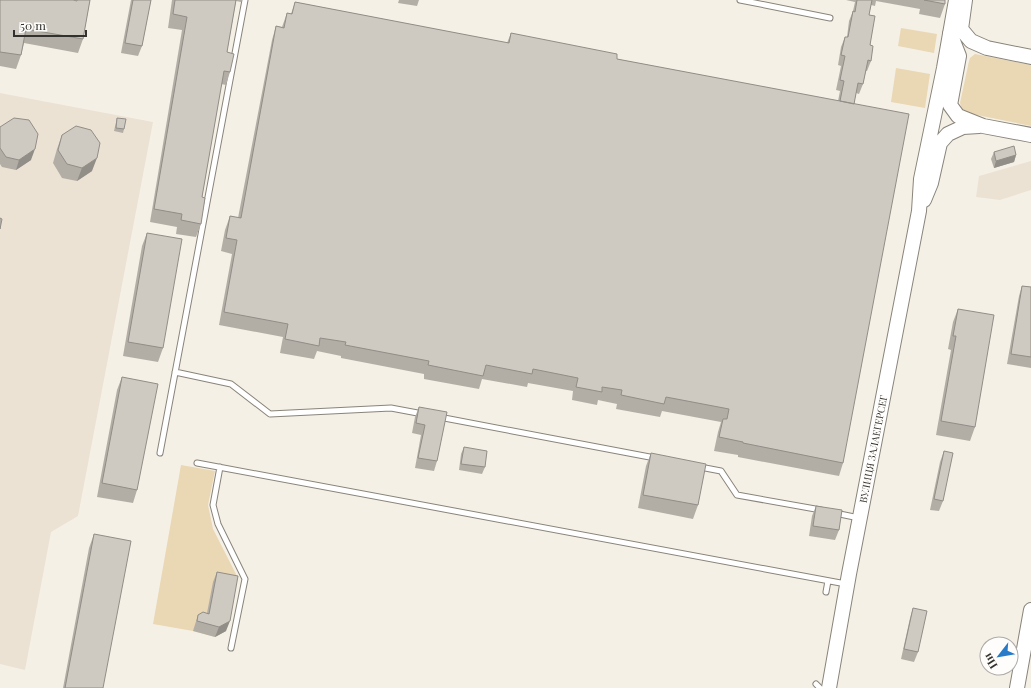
<svg xmlns="http://www.w3.org/2000/svg" width="1031" height="688" font-family="'Playfair Display',serif">
	<rect width="100%" height="100%" fill="#f5f0e6"/>
	<path fill="#ebe2d3" d="M0,93L153,122L78,516L51,532L25,670L0,664Z
		M1031,161V190L1000,200L976,197L979,176Z"/>
	<path fill="#ead7b4" d="M901,28L937,34L934,53L898,46Z
		M975,54L1031,65V126L967,113L962,109L960,103L969,61L970,58Z
		M896,68L930,74L925,108L891,102Z
		M181,465L215,471L208,505L213,529L237,576L226,631L215,637L193,631L153,624Z"/>
	<g fill="none" stroke-linecap="round" stroke-linejoin="round">
		<defs>
			<path id="lane" d="M740,0L830,18
				M175,372L231,384L270,414L391,408L423,414
				M439,417L655,458
				M160,453L245,0
				M197,463L846,584
				M220,467L213,505L218,524L245,579L231,648
				M700,467L721,471L737,495L821,510
				M835,513L859,518
				M826,592L828,581
				M816,684L820,688"/>
			<path id="secondary" d="M965,0L961,29L971,41L987,48L1031,57
				M950,33L959,56L950,105L958,116L983,126L1031,135
				M924,200L931,183L940,143L948,134L963,127L979,126
				M829,688L849,574L919,211L921,179L944,68L956,0
				M1017,688L1031,610"/>
		</defs>
		<use href="#lane" stroke="#89847b" stroke-width="7"/>
		<use href="#secondary" stroke="#89847b" stroke-width="16"/>
		<use href="#lane" stroke="#fff" stroke-width="5"/>
		<use href="#secondary" stroke="#fff" stroke-width="14"/>
	</g>
	<path fill="#b2aea6" d="M0,0L76,1L77,0H90L83,39L78,53L24,43L21,55L16,69L0,66Z
		M131,0H151L142,46L138,56L121,53Z
		M172,0H242L241,2L236,1L227,52L230,72L226,85L221,84L202,197L201,224L196,237L176,234L177,227L150,222L182,30L168,28Z
		M399,0H419L417,6L398,3Z
		M846,0H945V4L940,18L919,14L920,9L876,1L875,6L871,5L869,15L871,61L867,71H866L863,84L859,94L856,93L854,104L843,463L839,476L738,457V455L714,451L718,432L721,422L662,411L660,417L616,409L617,404L598,400L597,405L572,400L573,391L528,383L527,387L482,379L479,389L424,379V374L341,358V356L317,351L314,359L280,353L283,337L219,325L232,254L221,251L225,230L230,216L238,218L272,40L276,26L282,27L287,13L291,14L295,2L507,43L511,33L617,59L838,101L840,91L836,90L841,66L838,65L841,47L845,37H847L849,21L853,11L855,2Z
		M117,118L124,129L123,133L114,131Z
		M0,127L31,160L16,170L2,167L0,164Z
		M62,135L92,171L77,181L62,178L53,163L57,149Z
		M994,152L1016,155L1014,162L994,168L991,159Z
		M147,233L163,348L158,362L123,356L142,246Z
		M1022,286L1031,287V368L1007,364L1019,296Z
		M958,309L975,427L970,441L936,435L951,350L948,349L953,322Z
		M122,377L137,490L133,503L97,497L117,390Z
		M419,407L437,461L434,471L415,468L421,435L412,433L415,417Z
		M464,447L485,467L482,474L459,470L461,454Z
		M944,451L943,501L939,511L930,510L940,462Z
		M651,453L698,505L693,519L638,508L646,466Z
		M816,506L839,530L835,540L809,536L812,516Z
		M94,534L103,688H63L89,548Z
		M217,572L226,631L215,637L193,631L198,615L207,613L213,582Z
		M913,608L918,652L914,662L901,659L910,618Z"/>
	<path fill="#918d87" d="M35,149L31,160L16,170L19,160Z
		M1016,155L1014,162L994,168L996,161Z
		M97,158L92,171L77,181L82,168Z
		M230,621L226,631L215,637L219,627Z"/>
	<path fill="#cfcac1" stroke="#918d87" d="M0,0H73L77,1V0H90L83,39L26,29L21,55L0,52Z
		M133,0H151L142,46L125,43Z
		M175,0H236L227,52L234,54L230,72L224,71L202,197L205,198L201,224L181,220L182,214L154,209L187,17L173,14Z
		M857,0H872L869,15L875,16L870,45L873,46L871,61L868,60L863,84L858,83L854,104L840,101L844,81L840,80L845,56L841,55L845,37H848L853,11L855,12Z
		M924,0H945V4Z
		M295,2L509,43L511,33L617,54V59L909,114L843,463L743,443V442L719,437L723,419H727L729,409L666,397L664,404L621,395L622,390L602,387V392L576,387L578,378L533,369L532,374L486,365L483,376L428,365L429,361L345,345L346,342L320,338L319,346L285,339L288,324L224,312L237,240L226,238L230,216L241,218L276,26L284,28L287,13L292,14Z
		M14,118L29,120L38,134L35,149L19,160L6,157L0,148V127Z
		M117,118L126,119L124,129L116,128Z
		M76,126L91,130L100,143L97,158L82,168L67,164L58,150L62,135Z
		M1014,146L1016,155L996,161L994,152Z
		M0,218L2,219L0,229Z
		M147,233L182,239L163,348L128,342Z
		M1022,286L1031,287V357L1011,354Z
		M958,309L994,315L975,427L941,421L956,336H953Z
		M122,377L158,384L137,490L102,483Z
		M419,407L447,412L437,461L418,458L425,425L416,423Z
		M464,447L487,451L485,467L461,464Z
		M944,451L953,453L943,501L934,499Z
		M651,453L706,464L698,505L643,495Z
		M816,506L842,510L839,530L813,526Z
		M94,534L131,541L103,688H65Z
		M217,572L238,576L230,621L219,627L197,621L198,615L203,612L209,614Z
		M913,608L927,611L918,652L904,649Z"/>
	<g text-anchor="middle" dominant-baseline="central" stroke-width="3" stroke-linejoin="round" paint-order="stroke">
		<g font-size="10" fill="#33312d" stroke="#fefdfb">
			<text transform="translate(873 449) rotate(-79)">ВУЛИЦЯ ЗАЛАЕГЕРСЕГ</text>
		</g>
	</g>
	<g transform="translate(999 656) rotate(239)"><circle r="19" fill="#fefdfb" stroke="#adaba9"/>
	<path d="M0-3L7 15L0 10L-7 15Z" fill="#277bc9"/>
	<text y="-6" font-size="11" font-weight="bold" text-anchor="middle" fill="#33312d">Пн</text>
	</g>
	<path d="M14 30v6h72v-6" fill="none" stroke="#33312d" stroke-width="2"/>
	<text x="20" y="30" font-size="12" fill="#33312d" stroke="#fefdfb" stroke-width="3" paint-order="stroke">50 m</text>
</svg>
